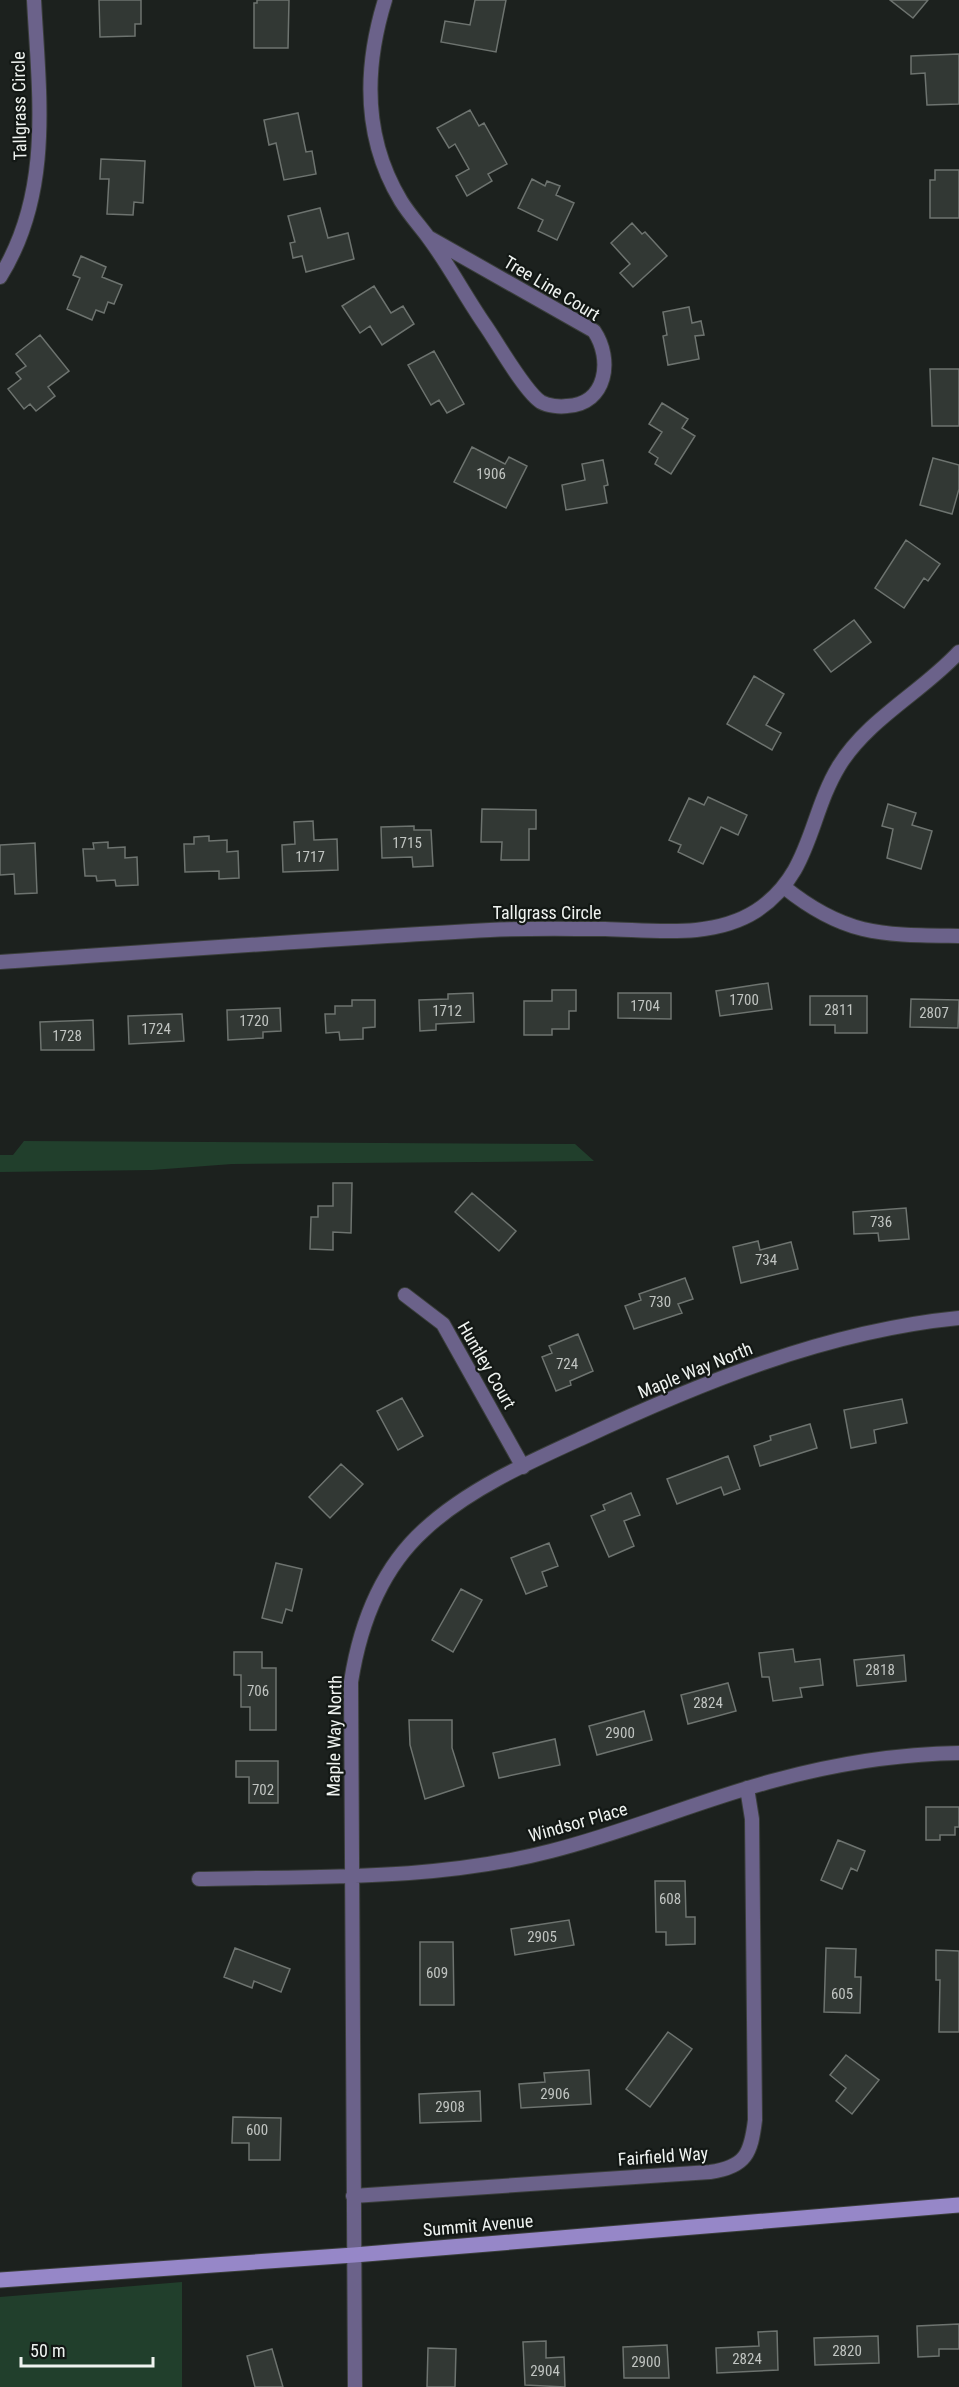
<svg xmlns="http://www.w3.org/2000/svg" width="959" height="2387" font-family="'Roboto Condensed',sans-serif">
	<rect width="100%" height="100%" fill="#1c211e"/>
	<path fill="#213f2c" d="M24,1141L575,1144L594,1161L232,1164L152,1170L0,1172V1155H13Z
		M182,2282V2387H0V2297Z"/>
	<path fill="#323834" stroke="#6d736f" stroke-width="1.5" d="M99,0H141V24H135V36L100,37Z
		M257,0H289L288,48H254V3H257Z
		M475,0H506L496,52L441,42L445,21L470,25Z
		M890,0H928L913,18Z
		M959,54V104L927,105L925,73L911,74V56Z
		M470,110L479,126L484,123L507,164L488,174L492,181L467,196L456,176L469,169L455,144L449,148L437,128Z
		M298,113L306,152L312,151L316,174L284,180L276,143L269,145L264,120Z
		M101,159L145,161L143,203L134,202L133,215L107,214L109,179H100Z
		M935,170H959V218H930V180H935Z
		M532,179L545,186L547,181L560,186L556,195L574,203L557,240L538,231L543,220L518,208Z
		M320,208L328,238L348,233L354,259L306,272L302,256L293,258L290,243L295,242L288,216Z
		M632,223L642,234L645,232L667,256L633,287L620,273L630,264L611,243Z
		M81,256L106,267L102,277L122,285L114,304L108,302L104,313L96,310L92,320L67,309L80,278L73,275Z
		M374,286L391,313L403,306L414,324L382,345L370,326L360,333L342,306Z
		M689,307L692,323L701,321L704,335L695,336L699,359L668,365L663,336L667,335L663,312Z
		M40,335L69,371L48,387L55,396L36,411L30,404L24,409L8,389L21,379L16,373L26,366L16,354Z
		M434,351L464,404L447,413L439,400L431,405L408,365Z
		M930,369H959V426H932Z
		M662,403L688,419L682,428L695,436L671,474L655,464L658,458L649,452L662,432L649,424Z
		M472,447L505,464L509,457L527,466L506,508L454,482Z
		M933,458L959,465V489L952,514L920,505Z
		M603,460L608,485L604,486L607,503L566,510L562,485L585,480L582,464Z
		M906,540L940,564L928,581L924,578L904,608L875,588Z
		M854,620L871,642L831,672L814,650Z
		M754,676L784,694L766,725L781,733L772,750L727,724Z
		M708,797L747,815L738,835L721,827L703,864L678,852L681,845L669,840L689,798L704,805Z
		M888,804L916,813L912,825L932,831L921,869L887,858L893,829L882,826Z
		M482,809L536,810V829H529V860H501L502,842H481Z
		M313,821L314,840L337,839L338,870L283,872L282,845L295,844L294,822Z
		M414,826V830H431L433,866L413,867L412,857L382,858L381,827Z
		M209,836V841L227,840V852L238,851L239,878L219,879V871L185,872L184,844H194V837Z
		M108,842V848L125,847V858L137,857L138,885L116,886L115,880L97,881L96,876H85L83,849H94L93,843Z
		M35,843L37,893L15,894L14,874L0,875V845Z
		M768,983L772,1009L720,1016L716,991Z
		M552,990H576V1011H569V1029H552V1035H524V1001H552Z
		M473,993L474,1022L436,1024V1030L420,1031L419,1000L448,999V994Z
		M618,993H671V1019L618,1018Z
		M810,996H867V1033H835V1025H810Z
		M911,999L959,1000L958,1028L910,1027Z
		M352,1000H375V1027L363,1028V1039L340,1040L339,1032L326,1033L325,1014H335V1006H352Z
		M280,1008L281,1031L263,1032V1038L228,1040L227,1010Z
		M182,1014L184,1041L129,1044L128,1016Z
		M93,1020L94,1050H41L40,1022Z
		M333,1183H352L351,1233L333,1232V1250L310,1249L311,1217H318V1206H333Z
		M472,1193L516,1231L499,1251L455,1212Z
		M906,1208L909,1239L879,1241L878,1233L854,1234L853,1212Z
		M758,1241L760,1250L791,1242L798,1269L741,1283L733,1247Z
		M685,1278L693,1299L678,1304L682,1313L634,1329L625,1306L641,1300L639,1294Z
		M578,1334L593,1371L570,1381L571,1385L556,1391L542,1357L552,1353L549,1346Z
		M402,1398L423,1436L398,1450L377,1411Z
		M902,1399L907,1423L874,1430L876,1443L851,1448L844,1410Z
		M810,1424L817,1448L760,1466L754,1446L771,1440L770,1436Z
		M728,1456L740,1489L724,1495L721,1487L677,1504L667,1479Z
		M341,1464L363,1484L330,1518L309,1497Z
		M631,1493L640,1515L624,1521L634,1546L609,1557L591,1516L605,1510L603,1505Z
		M549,1543L558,1566L542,1572L547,1586L526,1594L511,1558Z
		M276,1563L302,1569L292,1611L286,1609L282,1623L262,1618Z
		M461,1589L482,1600L453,1652L432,1640Z
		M793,1649L795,1662L820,1659L823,1685L800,1688L802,1697L773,1701L769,1677H762L759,1653Z
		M234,1652H262V1668H276V1730H250V1707H241V1675H234Z
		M904,1655L906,1681L857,1686L854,1660Z
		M728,1683L736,1711L688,1724L681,1695Z
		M644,1711L652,1740L597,1755L589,1726Z
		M409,1720H452V1748L464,1786L425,1799L410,1745Z
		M555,1739L560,1765L499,1778L493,1753Z
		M236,1761H278V1803H249V1777H236Z
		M926,1807H959V1827H955V1835H940V1840H926Z
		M838,1840L865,1851L857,1871L851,1868L842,1889L821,1880Z
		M655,1881H685L686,1917H695V1944L666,1945V1932H656Z
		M569,1920L574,1945L515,1955L511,1929Z
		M420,1942H453L454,2005H420Z
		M235,1948L290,1969L281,1992L254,1981L252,1988L224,1977Z
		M826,1948L856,1949L855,1977H861L860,2013L824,2012Z
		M936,1950L959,1951V2032H939L940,1980H936Z
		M668,2032L692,2049L650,2107L626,2089Z
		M846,2055L879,2080L852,2114L836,2101L846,2088L830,2075Z
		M589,2070L591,2104L521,2108L519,2084L545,2082L544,2073Z
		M480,2091L481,2121L420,2123L419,2094Z
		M233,2117L281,2118L280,2160H249V2143H232Z
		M959,2324V2349H939V2356L918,2357L917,2326Z
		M777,2331L778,2370L717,2373L716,2348L759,2346L758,2332Z
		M878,2336L879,2363L815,2365L814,2338Z
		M546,2341V2358L564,2357L565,2387L525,2385L523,2342Z
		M667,2345L669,2378H624L623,2347Z
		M428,2348L456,2349L455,2387H427Z
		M272,2349L283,2387H255L247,2356Z"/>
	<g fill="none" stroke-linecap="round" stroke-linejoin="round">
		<defs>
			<path id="street" d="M385,0C364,68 363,138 401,201C409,214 419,225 428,237C449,265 465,296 485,325C497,342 525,392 541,402C548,406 560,407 567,406C607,404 613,359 594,331L428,237
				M0,277C53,192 39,95 34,0
				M784,887C846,937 884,935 959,936
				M0,962C163,951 326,939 490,930C528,928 567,929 605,929C655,930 712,939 756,911C812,874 808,817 839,766C868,719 922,692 959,652
				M405,1295L443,1324L523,1467
				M199,1879C317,1876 436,1881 551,1851C627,1832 700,1800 776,1780C835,1764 897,1754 959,1753
				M353,2196L710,2172C746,2167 751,2153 755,2120L752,1819L747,1788
				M355,2387L351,1682C360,1624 380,1570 424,1530C467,1490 527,1463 580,1439C700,1383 826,1331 959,1318"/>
			<path id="secondary" d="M0,2280L354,2255L959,2205"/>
		</defs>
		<use href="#street" stroke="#3a3e3b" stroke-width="16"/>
		<use href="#secondary" stroke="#3a3e3b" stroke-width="17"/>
		<use href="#street" stroke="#6b628a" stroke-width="14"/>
		<use href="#secondary" stroke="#9687c8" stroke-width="15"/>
	</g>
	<g text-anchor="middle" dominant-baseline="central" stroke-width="4.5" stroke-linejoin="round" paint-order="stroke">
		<g font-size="15" fill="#c0c4c1">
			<text x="491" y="474">1906</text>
			<text x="407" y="843">1715</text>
			<text x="310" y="857">1717</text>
			<text x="744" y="1000">1700</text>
			<text x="645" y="1006">1704</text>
			<text x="839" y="1010">2811</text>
			<text x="447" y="1011">1712</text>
			<text x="934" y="1013">2807</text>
			<text x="254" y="1021">1720</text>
			<text x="156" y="1029">1724</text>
			<text x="67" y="1036">1728</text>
			<text x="881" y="1222">736</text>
			<text x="766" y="1260">734</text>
			<text x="660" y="1302">730</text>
			<text x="567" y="1364">724</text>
			<text x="880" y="1670">2818</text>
			<text x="258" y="1691">706</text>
			<text x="708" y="1703">2824</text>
			<text x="620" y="1733">2900</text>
			<text x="263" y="1790">702</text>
			<text x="670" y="1899">608</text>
			<text x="542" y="1937">2905</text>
			<text x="437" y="1973">609</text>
			<text x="842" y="1994">605</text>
			<text x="555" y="2094">2906</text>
			<text x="450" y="2107">2908</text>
			<text x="257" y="2130">600</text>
			<text x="847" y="2351">2820</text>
			<text x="747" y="2359">2824</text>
			<text x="646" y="2362">2900</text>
			<text x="545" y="2371">2904</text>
		</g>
		<g font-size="18" fill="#eff3f0" stroke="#131815">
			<text transform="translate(19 106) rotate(-91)">Tallgrass Circle</text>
			<text transform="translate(552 288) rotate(31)">Tree Line Court</text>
			<text x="547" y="912">Tallgrass Circle</text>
			<text transform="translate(487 1365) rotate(60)">Huntley Court</text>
			<text transform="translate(695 1370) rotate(-22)">Maple Way North</text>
			<text transform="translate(334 1736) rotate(-89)">Maple Way North</text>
			<text transform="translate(578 1822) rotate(-16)">Windsor Place</text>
			<text transform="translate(663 2156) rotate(-4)">Fairfield Way</text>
			<text transform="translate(478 2225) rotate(-5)">Summit Avenue</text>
		</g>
	</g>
	<path d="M21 2357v9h132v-9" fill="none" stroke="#eff3f0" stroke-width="3"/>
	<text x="30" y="2357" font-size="18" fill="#eff3f0" stroke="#131815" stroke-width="4.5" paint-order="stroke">50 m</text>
</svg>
